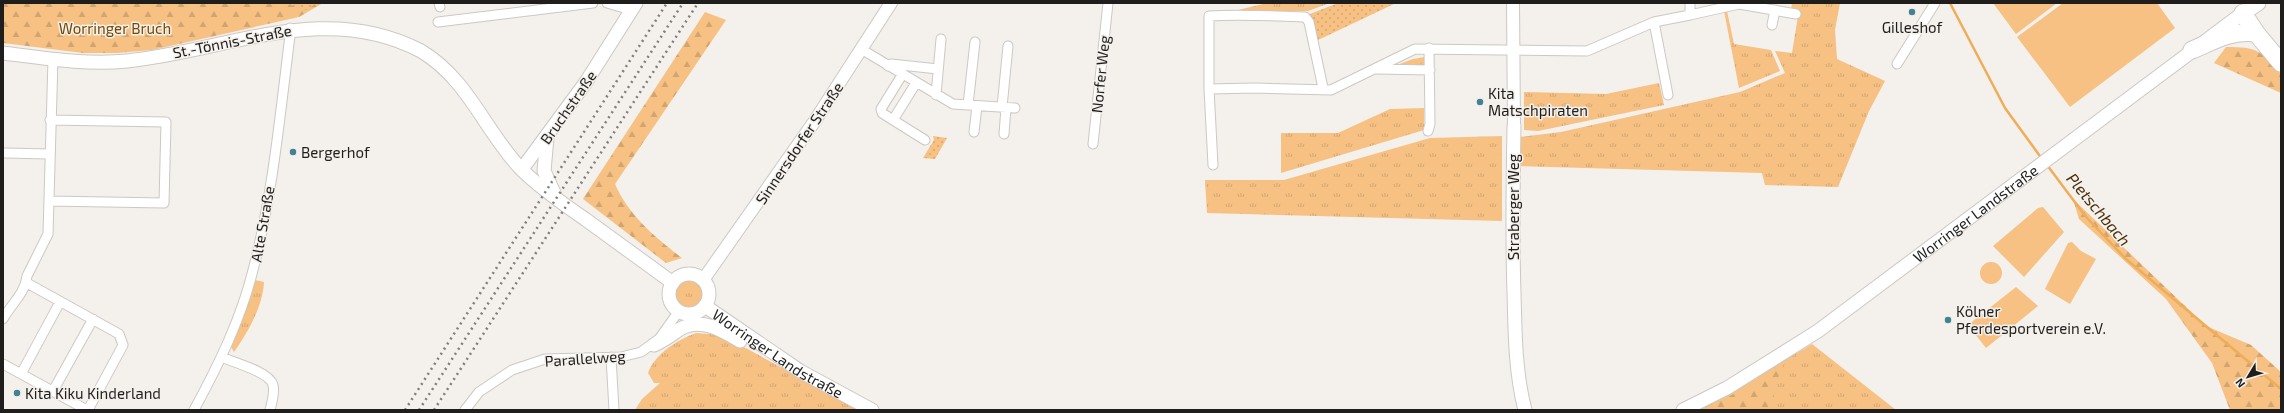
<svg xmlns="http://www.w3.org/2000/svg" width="2284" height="413" font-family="'Exo 2',sans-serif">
	<defs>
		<pattern id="grass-tufts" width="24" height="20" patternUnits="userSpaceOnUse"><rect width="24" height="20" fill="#f6c182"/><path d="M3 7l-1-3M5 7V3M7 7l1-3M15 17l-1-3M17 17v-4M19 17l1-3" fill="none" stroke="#d2a570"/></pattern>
		<pattern id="forest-firs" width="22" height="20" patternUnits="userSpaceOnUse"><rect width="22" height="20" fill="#f6c182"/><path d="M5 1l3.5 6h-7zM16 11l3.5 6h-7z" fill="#d2a570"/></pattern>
		<pattern id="park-dots" width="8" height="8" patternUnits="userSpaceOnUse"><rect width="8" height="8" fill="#f6c182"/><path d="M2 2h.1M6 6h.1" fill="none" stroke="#d2a570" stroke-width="1.8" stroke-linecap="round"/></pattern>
	</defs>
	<rect width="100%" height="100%" fill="#f4f0ec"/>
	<path fill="url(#grass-tufts)" d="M1267,3H1330L1308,11H1234Z
		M1792,3H1840L1835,30L1837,59L1885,81L1869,111L1838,187L1765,185L1762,173L1517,166L1519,137L1561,132L1740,92L1785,73L1775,51L1792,53L1799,10L1791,9Z
		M1724,11H1727L1734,44L1771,50L1780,71L1739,88Z
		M1425,57V64L1422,66L1397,65L1413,59Z
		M1659,83L1664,105L1538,131L1524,130V92L1606,94Z
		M1424,108V130L1281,173V133H1338L1390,109Z
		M1502,136V221L1207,213L1205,180H1284L1430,138Z
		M675 295a15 15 0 1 1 30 0a15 15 0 1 1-30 0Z
		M255,280L264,282C263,306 248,332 234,352L230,345Z
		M696,333L722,335L859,410H635L642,399L660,383H654L648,373C655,354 677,340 696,333Z
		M1812,344L1896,410H1695L1726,395Z"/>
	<path fill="url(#forest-firs)" d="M3,3H323L299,17L152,50L117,53H83L3,43Z
		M705,12L726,20L615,184C629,216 655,237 682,258L666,263L583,199Z
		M2226,47C2258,47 2260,50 2281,74V93L2214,63Z
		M2073,199L2206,326L2251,345L2281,372V410H2230L2212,363L2166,299L2079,219Z
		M1787,358C1778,375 1773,390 1773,410H1701L1748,387Z"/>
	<path fill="url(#park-dots)" d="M287,3H317L304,11Z
		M1338,3H1396L1316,41L1310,14Z
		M933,136L947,138L935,159L923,158L934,140Z"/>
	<path fill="#f6c182" d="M1993,3H2057L2016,34Z
		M2063,3H2157L2175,28L2070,107L2017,37Z
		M2043,207L2064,232L2024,277L1993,246L2038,208Z
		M2072,242L2081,251L2096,259L2070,304L2045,289L2068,243Z
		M1980 273a11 11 0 1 1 22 0a11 11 0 1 1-22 0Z
		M2016,287L2038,306L1986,348L1968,325Z"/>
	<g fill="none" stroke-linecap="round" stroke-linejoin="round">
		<path stroke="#efad58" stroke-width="2.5" d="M1950,3L2005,108L2042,159
			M2047,165L2086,217L2126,259L2281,389"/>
		<defs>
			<path id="minor" d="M439,3L440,7
				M607,3L631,10
				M1690,15L1739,4L1796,14
				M438,22L593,3
				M1654,22L1690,15V3
				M1772,25L1775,10
				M861,49L953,104L1015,108
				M1897,64L1935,3
				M888,66L891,64L938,69
				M1376,69L1430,70
				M902,75L881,109L882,113L893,120L916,83
				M1323,88L1309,22L1305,17C1273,16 1242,14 1209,16V89L1255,88L1331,90L1415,49L1587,51L1654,22L1668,95
				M1209,89L1213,165
				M936,95L941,39
				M968,105L975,42
				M1002,107L1008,46
				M893,120L925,140
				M1428,131L1430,124L1429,48
				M974,132L977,106
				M1004,134L1006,108
				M1093,144L1108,3
				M5,153L49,154
				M49,201L164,203L166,122L50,120
				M27,283L119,334L123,345L88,410
				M3,319C11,304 25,294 27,276L48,234L53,59
				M221,357C233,362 270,372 273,385C275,393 272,402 270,410
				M611,357L614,410
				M3,364L87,410
				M21,374L60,302
				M53,391L93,319
				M194,410C218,366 241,319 253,270C273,194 280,114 290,36V28
				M465,410L479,392L512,370L545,359L621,357L641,352L659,339L679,311"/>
			<path id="tertiary" d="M1513,3L1514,126
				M703,280L814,122L891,3"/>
			<g id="secondary">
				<path d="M3,53C44,58 85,65 127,61C227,51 324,0 421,51C468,79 485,131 521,169C540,188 563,204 585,219C614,240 644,262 673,283"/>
				<path d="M1514,126C1513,182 1512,236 1514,292C1515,331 1515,372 1525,410"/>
				<path d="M547,138L544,171L555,195"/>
				<path d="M522,169L586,82L636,3"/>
				<circle cx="689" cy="294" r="20"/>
				<path id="s1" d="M705,306L800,371L872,410"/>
				<path d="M654,345C664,341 671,335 680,329C701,317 722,330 740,341"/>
				<path id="s2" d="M1683,410L1727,388L1818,331L2243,13"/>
			</g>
			<path id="primary" d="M2243,13L2258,3"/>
			<path id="motorway" d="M2243,13L2256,33L2281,63
				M2192,50C2214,41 2231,30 2256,33"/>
		</defs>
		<use href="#minor" stroke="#ccc8c4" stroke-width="11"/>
		<use href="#tertiary" stroke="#ccc8c4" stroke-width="14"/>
		<use href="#secondary" stroke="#ccc8c4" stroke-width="15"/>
		<use href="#primary" stroke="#ccc8c4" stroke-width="17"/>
		<use href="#motorway" stroke="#ccc8c4" stroke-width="19"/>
		<use href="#minor" stroke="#fff" stroke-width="9"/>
		<use href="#tertiary" stroke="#fff" stroke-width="12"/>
		<use href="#secondary" stroke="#fff" stroke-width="13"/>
		<use href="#primary" stroke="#fff" stroke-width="15"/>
		<use href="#motorway" stroke="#fff" stroke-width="17"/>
		<path stroke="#807e7b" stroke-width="2.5" stroke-dasharray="2 4" stroke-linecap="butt" d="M405,410L667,3
			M419,410L683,3
			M434,410L698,3"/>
	</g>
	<g fill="#438296" stroke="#f4f0ec" stroke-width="1.5">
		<circle cx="1912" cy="12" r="4"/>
		<circle cx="1480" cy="102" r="4"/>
		<circle cx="293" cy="152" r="4"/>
		<circle cx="1948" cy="320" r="4"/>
		<circle cx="17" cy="393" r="4"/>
	</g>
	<g text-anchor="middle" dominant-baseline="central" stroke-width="3" stroke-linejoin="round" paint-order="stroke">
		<g font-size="15" fill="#1f1e1c" stroke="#f4f0ec" text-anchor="start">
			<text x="1912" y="27" text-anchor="middle">Gilleshof</text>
			<text x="1488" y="93">Kita<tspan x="1488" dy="17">Matschpiraten</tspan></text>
			<text x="301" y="152">Bergerhof</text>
			<text x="1956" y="311">Kölner<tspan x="1956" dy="17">Pferdesportverein e.V.</tspan></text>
			<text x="25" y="393">Kita Kiku Kinderland</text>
		</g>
		<g font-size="15" fill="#734800" stroke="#f4f0ec">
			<text x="115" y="28">Worringer Bruch</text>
		</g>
		<g font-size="15" fill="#1f1e1c" stroke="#f4f0ec">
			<text transform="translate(232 41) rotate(-11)">St.-Tönnis-Straße</text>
			<text transform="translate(1100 74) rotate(-84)">Norfer Weg</text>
			<text transform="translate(568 107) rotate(-55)">Bruchstraße</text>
			<text transform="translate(799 143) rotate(-56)">Sinnersdorfer Straße</text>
			<text transform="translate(1513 207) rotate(-90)">Straberger Weg</text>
			<text stroke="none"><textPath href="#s2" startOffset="353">Worringer Landstraße</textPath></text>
			<text transform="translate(262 224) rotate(-80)">Alte Straße</text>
			<text stroke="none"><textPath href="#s1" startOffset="87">Worringer Landstraße</textPath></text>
			<text transform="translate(585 358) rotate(-4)">Parallelweg</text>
		</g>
		<g font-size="16" font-style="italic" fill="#472d07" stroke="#f4f0ec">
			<text transform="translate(2099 209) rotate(50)">Pletschbach</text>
		</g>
	</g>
	<rect width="2284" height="413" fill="none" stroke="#1f1e1c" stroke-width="8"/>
	<g transform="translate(2248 377) rotate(232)" stroke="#f4f0ec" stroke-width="3" paint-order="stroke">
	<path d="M0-3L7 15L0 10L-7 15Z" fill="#1f1e1c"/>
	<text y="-6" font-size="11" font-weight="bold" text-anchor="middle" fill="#1f1e1c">N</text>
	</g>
</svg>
